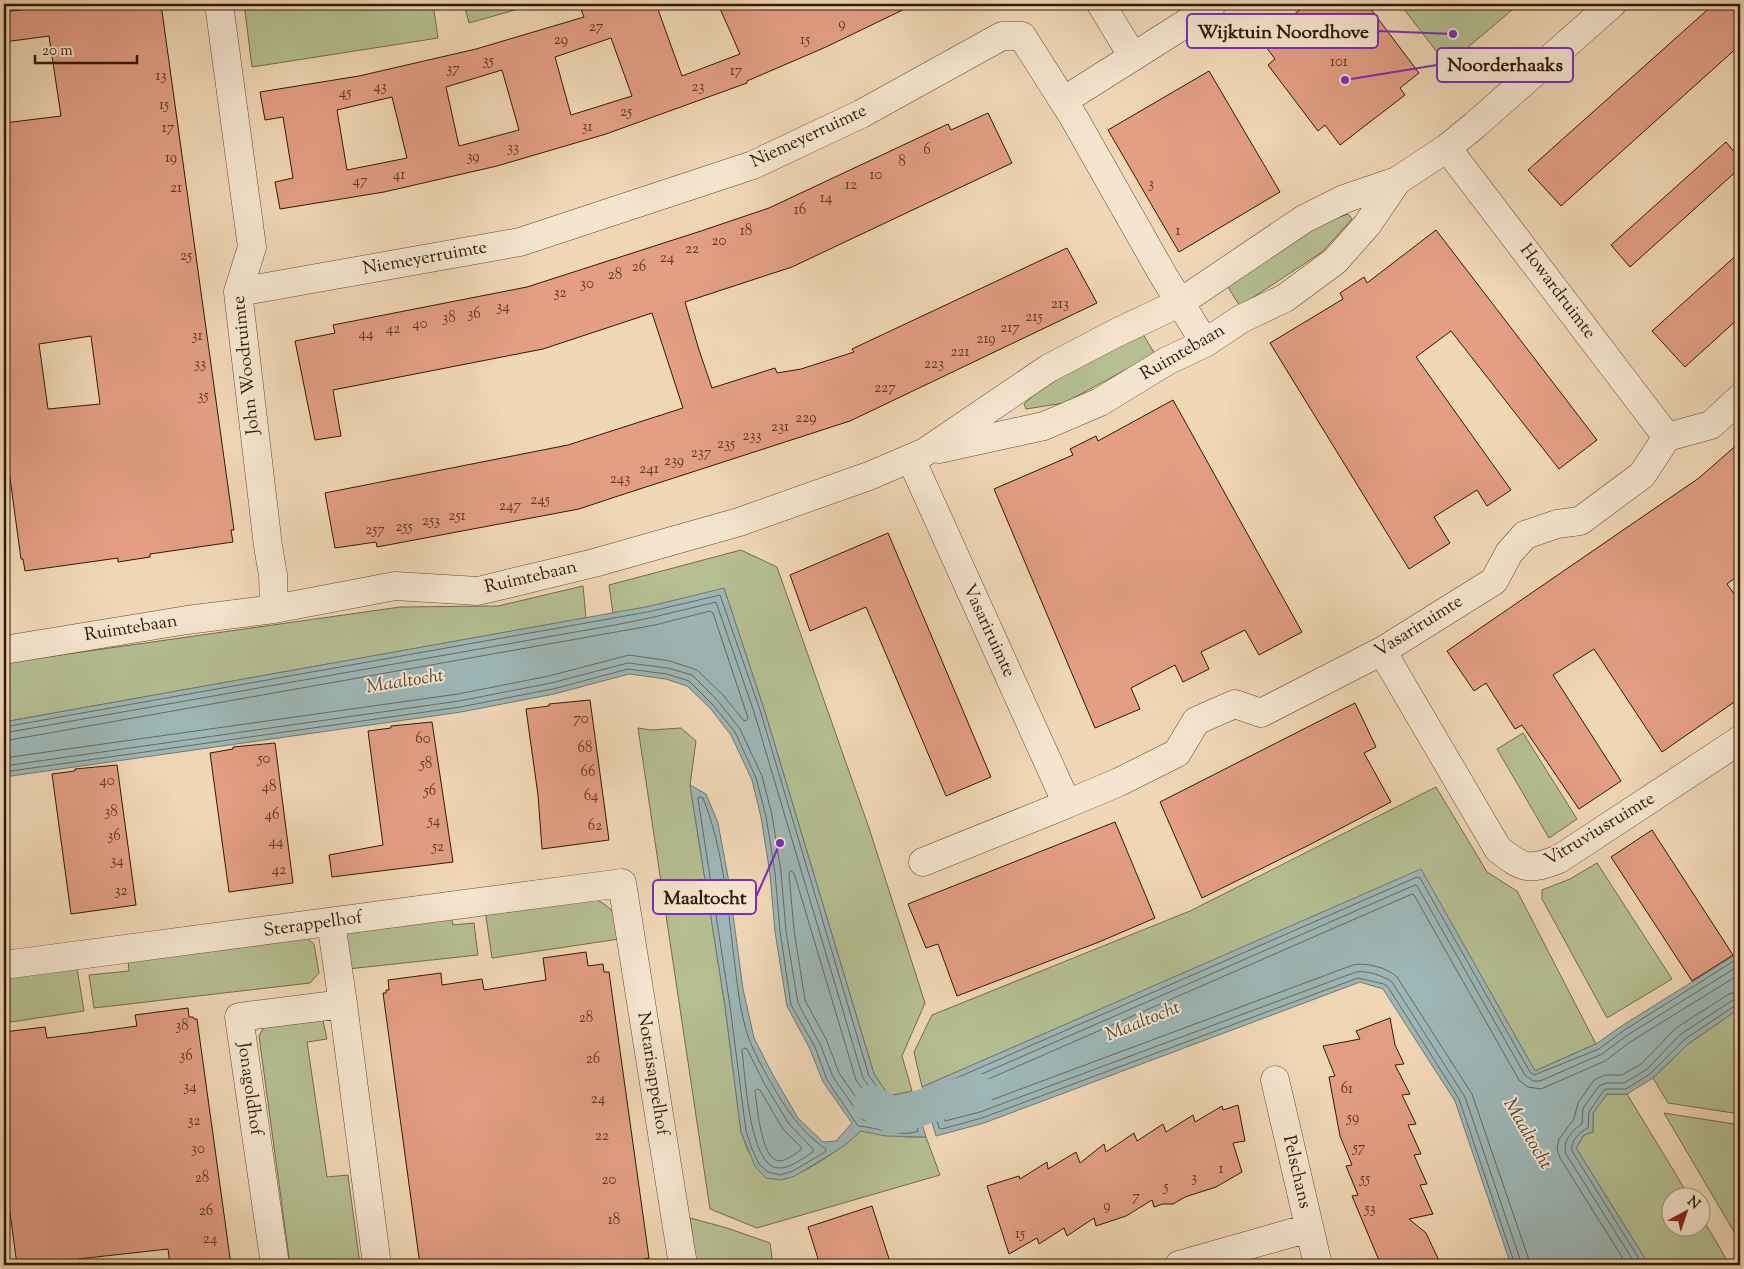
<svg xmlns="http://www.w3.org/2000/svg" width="1744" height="1269" font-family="'Sorts Mill Goudy',serif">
	<rect width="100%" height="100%" fill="#f0d7b6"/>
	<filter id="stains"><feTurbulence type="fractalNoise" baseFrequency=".004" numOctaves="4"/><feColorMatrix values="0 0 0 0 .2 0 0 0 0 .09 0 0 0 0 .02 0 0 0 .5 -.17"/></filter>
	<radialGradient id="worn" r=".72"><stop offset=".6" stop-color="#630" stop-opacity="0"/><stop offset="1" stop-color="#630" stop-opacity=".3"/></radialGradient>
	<path fill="#b5bf92" stroke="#746c49" d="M244,4H433L438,38L252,67Z
		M464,4H536L469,23Z
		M1400,4H1519L1447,65Z
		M1348,214L1352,219L1322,252L1240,306L1224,281L1308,228Z
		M1141,331L1155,354L1064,403L1026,409L1024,404L1054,377Z
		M741,550L777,567L869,828L925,1003L902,1056L912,1091L889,1096L874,1074L764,709L724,589L651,606L613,614L609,585Z
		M583,586L586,618L4,722V663L400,607L498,606Z
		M638,728L651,730L681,728L696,741L690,785L725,1006L741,1132L748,1151L781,1180C808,1172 840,1150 861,1131L907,1137H926L940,1175L757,1228L710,1209Z
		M1523,733L1577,819L1549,838L1497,749Z
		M1436,787L1487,872L1517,891L1596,1044L1535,1071L1421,870L922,1087L914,1052L932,1015L1190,911Z
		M1597,863L1672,979L1607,1018L1542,899V890L1570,879Z
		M591,897C616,909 615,913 619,939L492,958L485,910Z
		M451,915L453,925L474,923L478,955L348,969L344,937L352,928Z
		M305,936L314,944L319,973L310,983L94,1008L89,975L129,971L128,960Z
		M77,968L84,1011L4,1023V978Z
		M1740,1008V1114L1668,1103L1653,1078L1688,1044Z
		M312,1013L323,1021L327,1039L307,1042L327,1177L348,1175L360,1265H290L259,1036L264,1027Z
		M1607,1094H1627L1689,1196H1672V1226H1702V1218L1730,1265H1649L1576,1148L1584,1135L1593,1132V1113Z
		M1664,1113L1734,1124L1740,1135V1242Z
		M690,1218L727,1228L770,1243L773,1265H696Z"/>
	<path fill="#9db7b7" stroke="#73786e" d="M724,588L764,709L874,1074L889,1096L912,1091L926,1137L886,1136L861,1131L844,1146L795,1176L781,1180L766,1178L755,1166L741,1132L725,1006L690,785L706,794L718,823L728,877L743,989L754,1038L774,1077L798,1118L823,1142L836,1141L852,1123L823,1082L810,1049L787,1006L775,932L770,874L761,817L752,780L731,735L710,708L687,686L666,679L629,674L554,694L461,712L4,777V722L651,606Z
		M1421,869L1535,1071L1596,1044L1620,1027L1740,952V1008L1688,1044L1653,1078L1627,1094H1607L1593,1113V1132L1584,1135L1576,1148L1649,1265H1511L1455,1101L1383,989L1360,982L984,1123L936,1136L922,1087Z"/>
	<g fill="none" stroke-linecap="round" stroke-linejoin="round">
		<path stroke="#68685c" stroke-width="1" d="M4,727L614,618L652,611L720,595L760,710L869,1076L887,1100L909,1098L918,1131C902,1138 876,1127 858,1126L827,1080L815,1047L791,1005L780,931L775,873L766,816L756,778L735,732L713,705L689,681L667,674L628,669L553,689L460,707L4,772
			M4,733L615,625L654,617L716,602L754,712L863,1078L883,1105L889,1107L904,1105L910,1125L908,1126L887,1125L863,1120L833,1077L820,1044L798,1003L786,931L781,872L772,815L762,776L740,729L718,701L692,675L668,668L628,663L551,683L459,701L4,766
			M4,741L616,632L655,625L710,611L713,613L748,718L746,721L743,720L724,696L697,670L670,661L629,655L549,676L458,694L4,758
			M699,797L703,798C722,845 727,899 733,950C737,979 739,1011 749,1039C756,1057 767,1076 777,1093C791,1116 804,1134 826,1149L825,1152L793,1171L780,1175L768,1172L759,1164L752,1149L746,1131L730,1006L698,799Z
			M791,871L794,873L856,1080L878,1111L877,1115L867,1113L839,1073L827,1041L805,1000L794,930L789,874Z
			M744,1048L747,1049L764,1083L789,1124L813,1149V1152C803,1158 790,1169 778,1168C749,1166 745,1073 742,1050Z
			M757,1089L760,1090L783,1129L801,1147V1150C794,1154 788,1160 780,1161C761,1162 757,1104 755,1091Z
			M1515,1265L1459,1099L1388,987L1384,984L1358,978L982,1118L942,1129L939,1128L929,1090L1417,877L1420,878L1530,1072L1534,1075L1599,1049L1623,1031L1740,957
			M1522,1265L1465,1097L1392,982C1384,976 1366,970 1356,972L980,1112L945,1121L936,1094L1415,885L1417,886L1525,1075L1533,1081H1540L1602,1054L1626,1036L1740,965
			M1529,1265L1528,1257L1472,1094L1397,977C1388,968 1366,962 1353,965L978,1105L950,1112L945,1098L1412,894L1414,895L1519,1080L1528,1087L1541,1089L1605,1061L1630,1042L1740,974
			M1627,1265L1560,1158L1557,1149L1559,1139L1574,1119L1578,1103L1594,1080L1605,1075H1622L1641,1064L1676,1028L1729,994L1740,991
			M1636,1265L1566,1154C1562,1142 1572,1130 1582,1124L1583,1108L1599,1086L1606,1083H1624L1646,1070L1681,1034L1733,1000L1740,998
			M1643,1265L1572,1151C1570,1141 1580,1132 1588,1128L1589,1112L1604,1090L1607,1089H1626L1650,1074L1685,1039L1736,1005H1740"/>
		<path stroke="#9db7b7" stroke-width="36" d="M871,1103L893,1116L976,1091"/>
	</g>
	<path fill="#e39e84" stroke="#331900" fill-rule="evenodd" d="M66,4H161L234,530H231L233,542L150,554V557L118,562V558L25,571L23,559H21L4,434V123L61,116L49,36L4,42V12ZM91,336L100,404L48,409L39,344Z
		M579,4H656L682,76L740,54L718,4H915L826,47L747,81V83L606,134L497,166L384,192L280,209L275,182L293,178L283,117L265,120L260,92L359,76L476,49L584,17ZM611,38L632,96L571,115L555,57ZM502,70L519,130L459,146L446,87ZM392,97L407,158L347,170L337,110Z
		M1308,4H1367L1419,73L1400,88L1405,95L1340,145L1325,125L1318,131L1268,65L1275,59L1260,39Z
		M1714,4H1740V45L1561,206L1528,170Z
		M1209,71L1280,192L1179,252L1108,130Z
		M988,113L1012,163L792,267L685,302L699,350L712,388L775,368L777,373L801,369L854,352L852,349L1067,248L1097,303L850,421L615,497L579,509L377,547L376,542L335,548L325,493L568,445L683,408L652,313L543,349L333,390L341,436L315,440L295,341L335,333L333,325L527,287L701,231L769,208L948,124L951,130Z
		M1726,142L1740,159V168L1630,267L1611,245Z
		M1436,230L1597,440L1559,469L1451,331L1416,357L1511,490L1487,506L1477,490L1434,517L1450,543L1409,569L1270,343L1343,299L1340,293L1364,277L1367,283Z
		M1740,252V317L1685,367L1652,331Z
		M1173,400L1302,632L1259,655L1245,630L1201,652L1209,669L1183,682L1175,665L1131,688L1140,709L1095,728L994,489L1073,455L1070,449L1096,436L1098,441Z
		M1740,442V574L1727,584L1740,602V698L1662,752L1594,649L1553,675L1621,781L1579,809L1522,725L1515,729L1486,683L1474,691L1447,651L1699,478Z
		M888,533L991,777L946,796L866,607L810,631L790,575Z
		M590,700L609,840L542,849L538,795L526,709L549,706V704Z
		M1355,703L1376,747L1364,753L1391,802L1309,845L1202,898L1160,802Z
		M432,722L453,862L332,877L329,855L383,845L368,731L391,728V726Z
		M275,743L293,883L229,892L210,753L233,749V747Z
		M117,765L136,905L71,914L52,774L75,771V769Z
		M1115,822L1155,918L1099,942L957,996L938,944L926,948L908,904Z
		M1652,830L1733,955L1692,981L1611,857Z
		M586,952L588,966L603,964L604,972H609L649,1258L644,1259V1265H533L532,1259L486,1265H420L383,993H386V990H389L388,980L441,973L442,985L482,979L484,990L546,980L543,958Z
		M188,1008L189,1017H193L194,1019H197L231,1265H170L168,1249L78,1259V1265H17L4,1168V1032L45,1027L47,1038L87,1033L137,1026L135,1015Z
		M1390,1018L1395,1045L1404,1064L1395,1065L1410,1094L1402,1095L1416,1124L1408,1125L1421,1154L1414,1155L1427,1184L1420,1185L1433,1214L1409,1219L1426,1233L1441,1265H1381L1352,1196L1358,1195L1346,1166L1352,1165L1340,1136L1329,1077L1335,1076L1323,1046L1360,1039L1356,1031Z
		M1238,1105L1245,1141L1233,1143L1242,1172L1216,1187L1185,1197L1173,1204H1163L1154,1207L1152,1200L1126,1216L1096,1226L1094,1218L1067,1236L1064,1228L1039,1244L1037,1238L1009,1254L987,1186L1019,1176L1020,1179L1047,1162L1048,1169L1076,1152L1080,1163L1104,1144L1106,1152L1134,1133L1137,1141L1163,1124L1166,1132L1193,1115L1195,1122L1222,1106L1223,1110Z
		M872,1206L891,1265H820L808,1227Z"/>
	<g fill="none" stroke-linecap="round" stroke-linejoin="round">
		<defs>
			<path id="minor" d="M219,4L252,247L238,292L268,546L273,575L274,609
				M1101,4L1133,57
				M1063,101L1188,22L1212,4
				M1447,148L1667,437
				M238,292L520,242L753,165L861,114L1002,36H1022L1074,118L1163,275L1205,343
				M939,449L1044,426L1100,402L1167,361L1205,343L1241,319L1285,298L1335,261L1367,225L1397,181
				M911,459L1067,804L1119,782L1177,753L1196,721L1214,713L1235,704L1261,713L1382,651L1494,581L1509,553L1525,535L1557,524L1580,521L1642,475L1667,437L1711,425L1740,398
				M4,650L187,620L274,609L395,586L478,591L594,563L739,522L869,476L925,452L1049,368L1116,333L1181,302L1304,219L1344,199L1397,181L1447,148L1475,125L1612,4
				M1382,651L1498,849C1523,869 1529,871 1559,859L1740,740
				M923,862L1067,804
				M331,922L343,1004L377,1265
				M4,965L622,883L683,1265
				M1275,1080L1318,1265
				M275,1265L239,1017L343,1004
				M1179,1265L1309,1228"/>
		</defs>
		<use href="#minor" stroke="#62482e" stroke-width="29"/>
		<use href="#minor" stroke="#f5e5d0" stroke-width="28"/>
	</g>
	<g text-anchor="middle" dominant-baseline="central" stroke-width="4" stroke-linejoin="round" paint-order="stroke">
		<g font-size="15" fill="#5f3a21">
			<text x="842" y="24">9</text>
			<text x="596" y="27">27</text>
			<text x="561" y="40">29</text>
			<text x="805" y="40">15</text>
			<text x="488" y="61">35</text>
			<text x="1339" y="62">101</text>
			<text x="453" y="69">37</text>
			<text x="736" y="71">17</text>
			<text x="161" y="76">13</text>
			<text x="380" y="87">43</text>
			<text x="698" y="87">23</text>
			<text x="345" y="93">45</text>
			<text x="164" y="105">15</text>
			<text x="626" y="112">25</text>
			<text x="587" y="127">31</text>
			<text x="168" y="128">17</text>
			<text x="513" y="148">33</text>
			<text x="927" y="150">6</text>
			<text x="473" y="157">39</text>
			<text x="171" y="158">19</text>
			<text x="902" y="162">8</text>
			<text x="399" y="175">41</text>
			<text x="876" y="175">10</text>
			<text x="360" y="181">47</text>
			<text x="1151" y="184">3</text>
			<text x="851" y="185">12</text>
			<text x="176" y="188">21</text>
			<text x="826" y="198">14</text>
			<text x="800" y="210">16</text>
			<text x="746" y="231">18</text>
			<text x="1178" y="231">1</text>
			<text x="719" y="241">20</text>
			<text x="692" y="249">22</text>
			<text x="186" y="256">25</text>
			<text x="667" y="258">24</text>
			<text x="639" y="267">26</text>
			<text x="615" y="275">28</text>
			<text x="587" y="284">30</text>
			<text x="560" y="293">32</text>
			<text x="1060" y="304">213</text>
			<text x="503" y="307">34</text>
			<text x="474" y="314">36</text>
			<text x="1034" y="317">215</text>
			<text x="449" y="318">38</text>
			<text x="420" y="324">40</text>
			<text x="1010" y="328">217</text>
			<text x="393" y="329">42</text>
			<text x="366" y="334">44</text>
			<text x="197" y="336">31</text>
			<text x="986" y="339">219</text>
			<text x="960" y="352">221</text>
			<text x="200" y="364">33</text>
			<text x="934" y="364">223</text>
			<text x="885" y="388">227</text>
			<text x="203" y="396">35</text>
			<text x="806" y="418">229</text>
			<text x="780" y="427">231</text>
			<text x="752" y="436">233</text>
			<text x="726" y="444">235</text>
			<text x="701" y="453">237</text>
			<text x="674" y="461">239</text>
			<text x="649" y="469">241</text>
			<text x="620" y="479">243</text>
			<text x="540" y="500">245</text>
			<text x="510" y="506">247</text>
			<text x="457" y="516">251</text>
			<text x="431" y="521">253</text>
			<text x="404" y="527">255</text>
			<text x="375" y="530">257</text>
			<text x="581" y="719">70</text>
			<text x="423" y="739">60</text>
			<text x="585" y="748">68</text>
			<text x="264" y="759">50</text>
			<text x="426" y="764">58</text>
			<text x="588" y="772">66</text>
			<text x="107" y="781">40</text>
			<text x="269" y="787">48</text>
			<text x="430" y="791">56</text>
			<text x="591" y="796">64</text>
			<text x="111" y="812">38</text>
			<text x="272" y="815">46</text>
			<text x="434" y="821">54</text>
			<text x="595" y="826">62</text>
			<text x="114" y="836">36</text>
			<text x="276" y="842">44</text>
			<text x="438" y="847">52</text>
			<text x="117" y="861">34</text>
			<text x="279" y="870">42</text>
			<text x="121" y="891">32</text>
			<text x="586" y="1018">28</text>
			<text x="182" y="1026">38</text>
			<text x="186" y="1056">36</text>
			<text x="593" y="1059">26</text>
			<text x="190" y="1087">34</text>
			<text x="1347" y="1089">61</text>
			<text x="598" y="1099">24</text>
			<text x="1353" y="1118">59</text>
			<text x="194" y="1121">32</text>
			<text x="602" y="1136">22</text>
			<text x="1359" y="1148">57</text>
			<text x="198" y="1149">30</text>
			<text x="1221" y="1169">1</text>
			<text x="202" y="1178">28</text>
			<text x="1194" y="1178">3</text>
			<text x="1365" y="1179">55</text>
			<text x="609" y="1180">20</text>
			<text x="1166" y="1187">5</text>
			<text x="1136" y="1197">7</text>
			<text x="1107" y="1206">9</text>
			<text x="1370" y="1209">53</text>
			<text x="206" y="1211">26</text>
			<text x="614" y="1220">18</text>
			<text x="1020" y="1234">15</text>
			<text x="210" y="1239">24</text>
		</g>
		<g font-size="18" fill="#331900" stroke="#f5e5d0">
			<text transform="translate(809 137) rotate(-25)">Niemeyerruimte</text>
			<text transform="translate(425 259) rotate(-10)">Niemeyerruimte</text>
			<text transform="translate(1557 292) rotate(53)">Howardruimte</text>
			<text transform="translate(1183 353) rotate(-30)">Ruimtebaan</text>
			<text transform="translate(247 365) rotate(-96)">John Woodruimte</text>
			<text transform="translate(531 578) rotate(-13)">Ruimtebaan</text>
			<text transform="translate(1419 627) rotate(-32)">Vasariruimte</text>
			<text transform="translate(131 629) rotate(-9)">Ruimtebaan</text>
			<text transform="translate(988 631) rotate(65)">Vasariruimte</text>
			<text transform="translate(1600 830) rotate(-31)">Vitruviusruimte</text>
			<text transform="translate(313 925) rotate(-8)">Sterappelhof</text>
			<text transform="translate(652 1074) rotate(81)">Notarisappelhof</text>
			<text transform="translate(249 1089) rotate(82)">Jonagoldhof</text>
			<text transform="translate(1296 1172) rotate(77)">Pelschans</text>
		</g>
		<g font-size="19" font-style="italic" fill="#534837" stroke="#f5e5d0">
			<text transform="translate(405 682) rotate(-9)">Maaltocht</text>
			<text transform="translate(1143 1022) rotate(-22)">Maaltocht</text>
			<text transform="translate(1527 1134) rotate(60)">Maaltocht</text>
		</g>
	</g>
	<path fill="none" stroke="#7b2cbf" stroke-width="2" d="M1453 34L1378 31M1345 80L1437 65M780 843L756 897"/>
	<g fill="#7b2cbf" stroke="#f5e5d0" stroke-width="2">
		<circle cx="1453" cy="34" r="5"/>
		<circle cx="1345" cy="80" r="5"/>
		<circle cx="780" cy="843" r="5"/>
	</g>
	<g fill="#f5e5d0" stroke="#7b2cbf" stroke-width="2">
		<rect x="1187" y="14" width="191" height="34" rx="5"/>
		<rect x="1437" y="48" width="136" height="34" rx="5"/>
		<rect x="653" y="880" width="103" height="34" rx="5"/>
	</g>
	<g font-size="19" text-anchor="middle" font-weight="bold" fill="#331900">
		<text x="1283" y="38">Wijktuin Noordhove</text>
		<text x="1505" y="71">Noorderhaaks</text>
		<text x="705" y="904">Maaltocht</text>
	</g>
	<rect width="1744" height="1269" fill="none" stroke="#f0d7b6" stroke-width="20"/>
	<rect x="5" y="5" width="1734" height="1259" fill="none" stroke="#331900" stroke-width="2.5"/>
	<rect x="10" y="10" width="1724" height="1249" fill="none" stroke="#331900"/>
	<g transform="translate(1686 1212) rotate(40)"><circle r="24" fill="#f5e5d0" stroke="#a7937d"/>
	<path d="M0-4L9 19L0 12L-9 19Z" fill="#8f2418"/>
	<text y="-8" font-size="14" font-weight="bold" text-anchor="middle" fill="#331900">N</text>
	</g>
	<path d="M35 55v8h102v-8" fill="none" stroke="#331900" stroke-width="2.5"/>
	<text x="42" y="55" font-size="15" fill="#331900" stroke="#f5e5d0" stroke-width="4" paint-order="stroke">20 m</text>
	<rect width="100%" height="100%" filter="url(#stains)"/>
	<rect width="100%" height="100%" fill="url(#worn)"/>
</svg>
